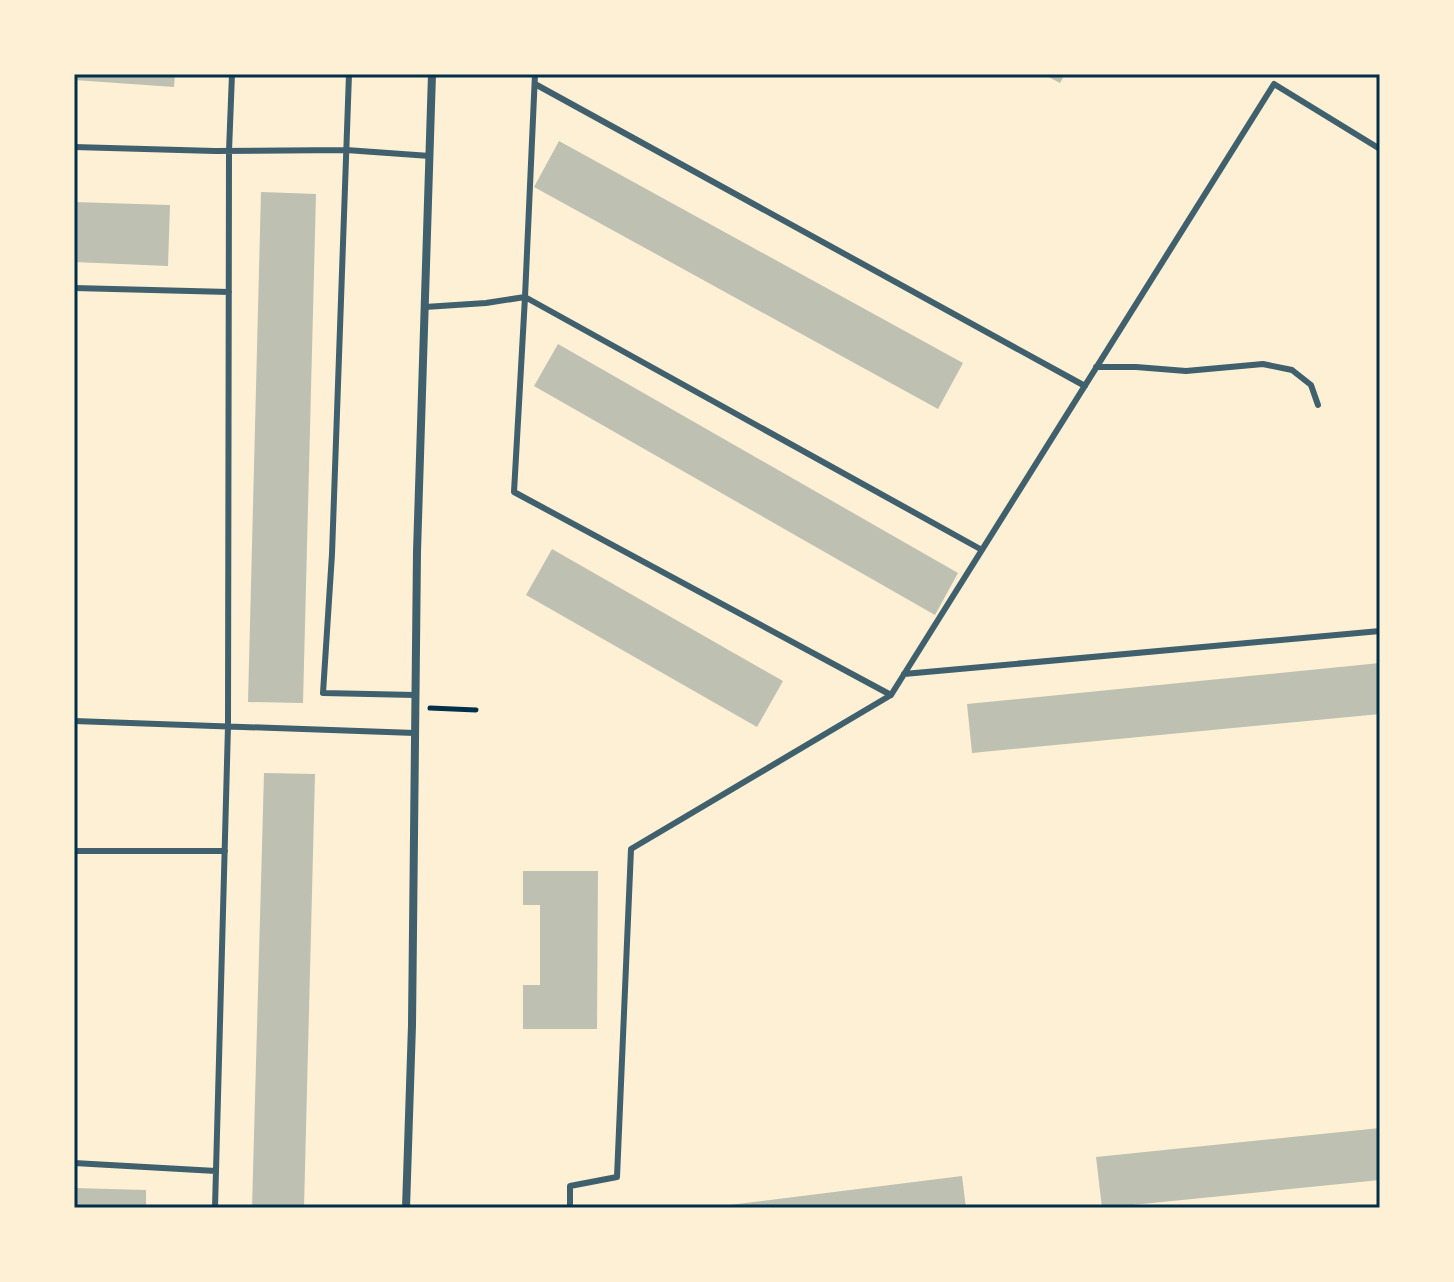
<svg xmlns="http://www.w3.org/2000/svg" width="1454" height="1282" font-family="'PT Serif',serif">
	<rect width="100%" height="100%" fill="#fdf0d5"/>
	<path fill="#bec0b2" d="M74,74H175L174,87L74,80Z
		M1043,74H1065L1060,83Z
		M559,141L963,363L938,409L534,187Z
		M261,192L316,194L303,703L248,702Z
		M74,202L170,205L168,266L74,262Z
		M558,344L958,573L935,615L534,386Z
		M552,549L783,681L757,727L526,595Z
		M1380,663V714L972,753L967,704Z
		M264,773L315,774L304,1208H252Z
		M523,871H598L597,1029H523V985H540V905H523Z
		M1380,1128V1180L1102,1208L1096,1157Z
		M962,1176L966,1208H722L721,1206Z
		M74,1188L146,1190V1208H74Z"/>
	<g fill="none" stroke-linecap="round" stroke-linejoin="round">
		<path stroke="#003049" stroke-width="5" d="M430,708L476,710"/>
		<path stroke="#3f606c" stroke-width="6" d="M349,74L332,554L323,693L415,695
			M535,84L1085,386
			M74,147L215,151L346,150L430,156
			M74,288L229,292
			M425,307L486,303L525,297L535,74
			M1096,367H1136L1186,371L1263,364L1292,370L1311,385L1318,405
			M904,674L1380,631
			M891,695L514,492L525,297L982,550
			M74,721L415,733
			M74,851H225
			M74,1163L216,1171
			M215,1208L228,726L229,151L232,74
			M570,1208V1186L617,1177L631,849L891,695L1274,84L1380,149"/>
		<path stroke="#3f606c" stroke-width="8" d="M406,1208L412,1025L417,552L432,74"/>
	</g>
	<rect width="1454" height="1282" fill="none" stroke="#fdf0d5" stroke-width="152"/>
	<rect x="76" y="76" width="1302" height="1130" fill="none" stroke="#003049" stroke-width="3"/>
</svg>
